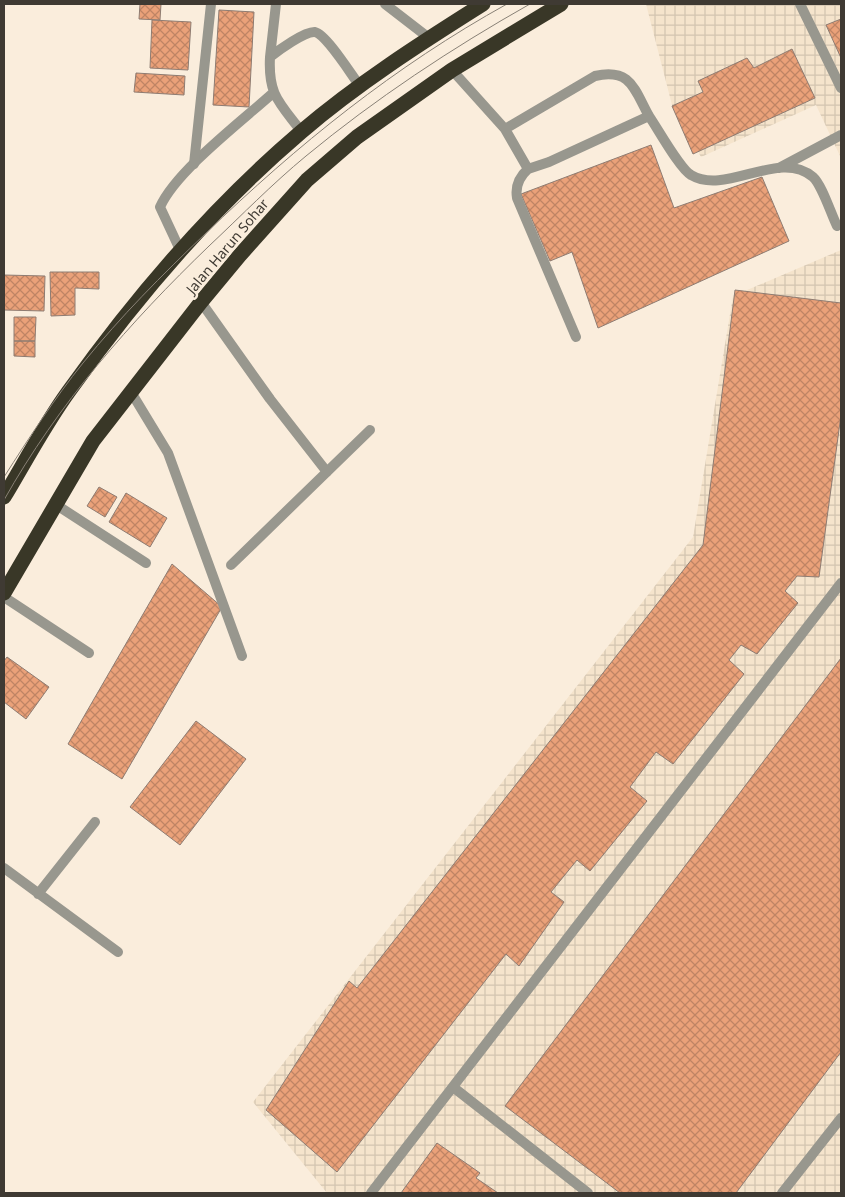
<svg xmlns="http://www.w3.org/2000/svg" width="845" height="1197" font-family="'Noto Sans',sans-serif">
	<defs>
		<pattern id="industrial-grid" width="8" height="8" patternUnits="userSpaceOnUse" patternTransform="scale(1.25)"><rect width="8" height="8" fill="#f5e4cc"/><path d="M0 4h8M4 0v8" fill="none" stroke="#d3c4b0"/></pattern>
		<pattern id="building-cross-hatch" width="8" height="8" patternUnits="userSpaceOnUse" patternTransform="scale(1.25)"><rect width="8" height="8" fill="#eaa179"/><path d="M0 0l8 8M0 8l8-8" fill="none" stroke="#bf8464"/></pattern>
	</defs>
	<rect width="100%" height="100%" fill="#faeddc"/>
	<path fill="url(#industrial-grid)" d="M646,4H841V158L816,105L701,157L672,105Z
		M841,250V1193H327L253,1102L693,537L733,296Z"/>
	<path fill="url(#building-cross-hatch)" stroke="#8e7c72" d="M140,4H161L160,20L139,19Z
		M219,10L254,12L249,107L213,105Z
		M841,19V58L826,25Z
		M152,20L191,22L188,70L150,68Z
		M792,49L815,98L693,154L672,106L703,92L698,81L747,58L754,68Z
		M136,73L185,76L184,95L134,92Z
		M651,145L674,208L762,177L789,241L598,328L572,252L550,261L521,194Z
		M50,272H99V289L75,288V315L51,316Z
		M4,275L45,276L44,311L4,310Z
		M735,290L841,303V415L819,577L797,576L785,591L798,603L757,654L741,645L729,660L744,674L673,764L656,752L630,787L647,801L590,871L577,860L551,892L564,902L519,966L506,954L337,1172L266,1110L349,981L357,988L703,545Z
		M14,317H36L35,341H14Z
		M14,341H35V357L14,356Z
		M99,487L117,497L105,517L87,506Z
		M126,493L167,518L150,547L109,522Z
		M172,564L222,607L122,779L68,744Z
		M7,657L49,687L26,719L4,702V661Z
		M841,658V1052L736,1193H620L505,1106Z
		M196,721L246,759L180,845L130,807Z
		M437,1143L480,1173L476,1178L498,1193H401Z"/>
	<g fill="none" stroke-linecap="round" stroke-linejoin="round">
		<path stroke="#98978e" stroke-width="10" d="M800,4L841,88
			M270,57L276,4
			M452,70L505,129L528,169L549,162L649,116C658,129 680,169 691,175C726,196 780,148 813,177C822,185 831,214 837,226
			M505,129L595,76C631,68 634,89 649,116
			M301,131C279,102 268,95 270,57C279,50 305,31 315,32C327,35 352,76 360,86
			M779,168L841,135
			M528,169C519,177 515,186 517,198L576,337
			M181,252L160,207C176,171 242,121 273,93
			M201,302L270,399L327,472
			M55,504L146,563
			M231,565L370,430
			M4,597L89,653
			M4,868L118,952
			M38,894L95,822
			M453,1087L588,1193
			M371,1193L841,583
			M782,1193L841,1118"/>
		<path stroke="#98978e" stroke-width="10" d="M385,4L429,38
			M194,164L211,4
			M131,392L168,453L242,656"/>
		<path stroke="#393727" stroke-width="15" d="M4,497C25,462 45,424 69,391C136,297 213,207 301,132C357,84 421,43 483,4
			M4,593L93,441L201,302L240,255L307,180L357,137L452,70L561,4"/>
		<path stroke="#898176" stroke-width="1" d="M4,477C29,438 54,399 83,363C121,316 162,275 205,234C297,145 395,66 507,4
			M4,500C58,404 130,322 209,246C241,216 272,184 306,156C375,99 452,48 530,4"/>
	</g>
	<g text-anchor="middle" dominant-baseline="central" stroke-width="5" stroke-linejoin="round" paint-order="stroke">
		<g font-size="14" fill="#3f3a33" stroke="#faeddc">
			<text transform="translate(227 246) rotate(-50)">Jalan Harun Sohar</text>
		</g>
	</g>
	<rect width="845" height="1197" fill="none" stroke="#3f3a33" stroke-width="10"/>
</svg>
